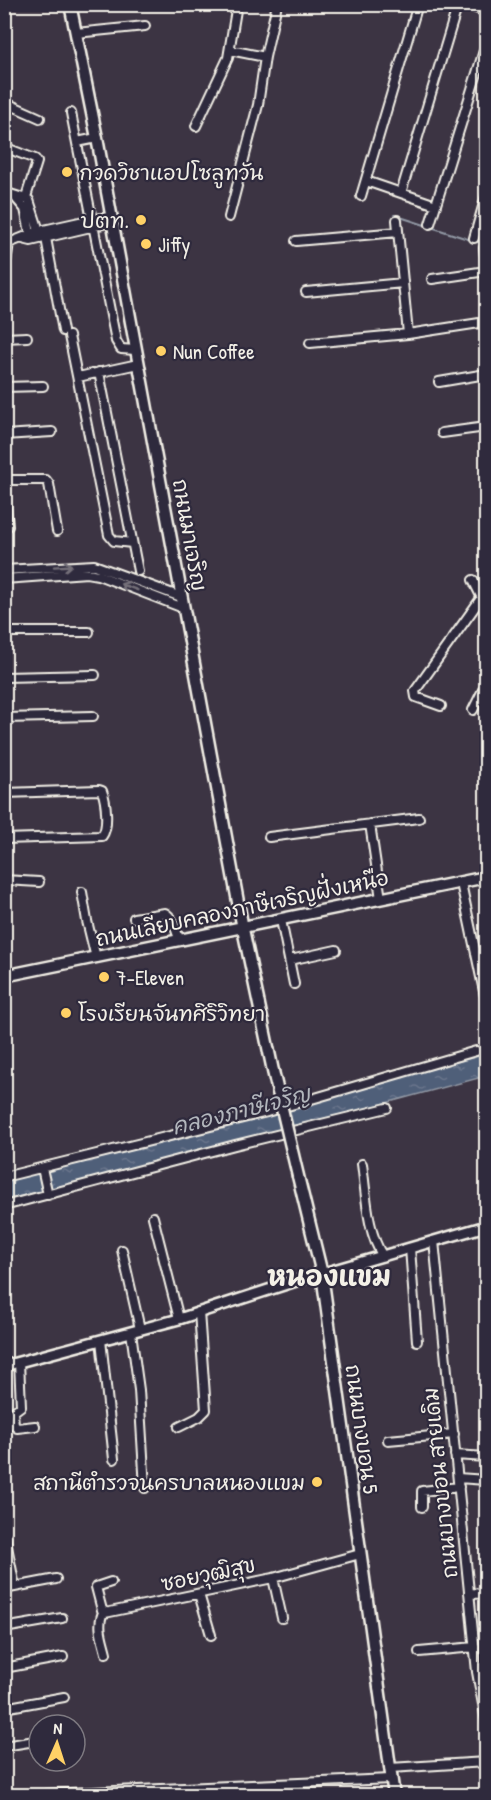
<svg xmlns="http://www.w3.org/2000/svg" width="491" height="1800" font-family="'Patrick Hand','Playpen Sans Thai',sans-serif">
	<defs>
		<pattern id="water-ripples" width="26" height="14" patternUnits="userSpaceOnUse" patternTransform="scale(1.5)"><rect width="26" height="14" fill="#505e79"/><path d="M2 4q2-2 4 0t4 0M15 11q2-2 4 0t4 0" fill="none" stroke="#6a768c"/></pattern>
	</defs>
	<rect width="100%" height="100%" fill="#3c3443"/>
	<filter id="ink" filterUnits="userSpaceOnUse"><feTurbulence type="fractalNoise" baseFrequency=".0167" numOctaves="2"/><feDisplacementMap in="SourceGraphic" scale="12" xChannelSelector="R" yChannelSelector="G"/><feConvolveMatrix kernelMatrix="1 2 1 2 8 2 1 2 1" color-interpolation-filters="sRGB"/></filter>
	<g filter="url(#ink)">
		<path fill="url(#water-ripples)" stroke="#9299a5" stroke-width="1.5" d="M486,1054V1076L293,1128L5,1200V1180L289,1108Z"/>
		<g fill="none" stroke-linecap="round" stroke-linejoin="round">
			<path stroke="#9299a5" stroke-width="2" d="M394,215L477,242L486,243"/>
			<defs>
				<path id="minor" d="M465,4L486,12
					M76,33L145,26
					M230,50L265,57
					M4,102L40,118
					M71,113L116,341L121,349L136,350
					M196,126L228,58L237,4
					M77,142L97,138
					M4,147L35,159L37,162L26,197
					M366,181L436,205
					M4,192L29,200L40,234
					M401,193L458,4
					M14,196L25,209L31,237
					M361,196L418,4
					M229,217L258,105L265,57L277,4
					M397,220L408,334
					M430,224L486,44
					M46,238L63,331
					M474,238L486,196
					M23,239L31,241L112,222
					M4,241L9,243L39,231L93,219L112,217
					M296,241L398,232
					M484,248L486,265
					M432,279L486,271
					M306,292L403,283
					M4,306L6,262L9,243
					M69,336L109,535L114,541L132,543
					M4,338L27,337
					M310,343L408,334L486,322
					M99,372L138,571
					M78,377L138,364
					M439,382L486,374
					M4,387L43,386
					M442,433L486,427
					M4,435L52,432
					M4,480H46L49,484L57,531
					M4,489L8,526
					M4,570L94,565L181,597
					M4,579L87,573L98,575L183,608
					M473,580L486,606
					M4,632H89
					M4,677L95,675
					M441,706L416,697L415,691L482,597
					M473,710L486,684
					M4,718L93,716
					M4,793L99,790L102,791C106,801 109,827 102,836L4,839
					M370,824L381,899
					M269,837L419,818
					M4,880L39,882
					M461,883L486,1001
					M82,892L87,921L96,958
					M134,918L165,913C174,918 176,932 180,941
					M281,920L294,984
					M290,960L336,950
					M362,1164C366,1191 367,1234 383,1256
					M42,1168L48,1195
					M4,1177L267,1112L476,1051
					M4,1206L235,1145L387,1108
					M153,1217L179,1319
					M434,1241L477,1672L486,1721
					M410,1248L417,1341
					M122,1250L140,1329
					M131,1332L139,1390L145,1488
					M101,1340L114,1459
					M19,1362L21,1406L13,1412L14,1425L17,1428L35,1426
					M179,1427L199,1417L206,1410L199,1312
					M388,1440L454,1434
					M455,1455L486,1457
					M458,1478L486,1480
					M422,1507V1491L459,1487
					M5,1536L15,1587
					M273,1578L282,1618
					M111,1582L96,1587L102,1610L105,1613L273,1578L360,1554
					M4,1589L56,1579
					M469,1593L486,1594
					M199,1594L211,1635
					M104,1611C96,1624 103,1640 106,1653
					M4,1628L62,1618
					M419,1652L475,1647
					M4,1668L63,1657
					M477,1672L486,1673
					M4,1708L64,1697
					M4,1746L35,1741
					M390,1768L486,1762
					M47,1794L391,1779"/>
				<path id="tertiary" d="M4,1366L179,1319L296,1281L486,1226"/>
				<path id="secondary" d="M70,4L97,138L243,929L273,1071
					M4,976L486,877
					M298,1176L322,1274L394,1796"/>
			</defs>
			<use href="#minor" stroke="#f4f1e8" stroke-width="12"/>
			<use href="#tertiary" stroke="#f4f1e8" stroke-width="14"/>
			<use href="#secondary" stroke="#f4f1e8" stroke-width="15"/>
			<use href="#minor" stroke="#2f2a3d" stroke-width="8"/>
			<use href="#tertiary" stroke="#2f2a3d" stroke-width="9"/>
			<use href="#secondary" stroke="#2f2a3d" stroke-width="10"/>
			<defs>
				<path id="secondary-bridge" d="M273,1071L298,1176"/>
			</defs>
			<use href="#secondary-bridge" stroke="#f4f1e8" stroke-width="15" stroke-linecap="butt"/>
			<use href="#secondary-bridge" stroke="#2f2a3d" stroke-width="10"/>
		</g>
		<defs><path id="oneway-shaft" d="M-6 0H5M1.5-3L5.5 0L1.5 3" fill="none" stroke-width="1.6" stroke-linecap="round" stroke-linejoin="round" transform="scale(1.5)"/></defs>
		<g stroke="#747079">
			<use href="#oneway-shaft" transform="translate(63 566) rotate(-4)"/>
			<use href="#oneway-shaft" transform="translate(129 587) rotate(-159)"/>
		</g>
	</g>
	<g fill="#ffd166" stroke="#2f2a3d" stroke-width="2">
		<circle cx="67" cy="172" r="6"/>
		<circle cx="141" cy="220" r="6"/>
		<circle cx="146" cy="244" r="6"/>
		<circle cx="161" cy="351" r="6"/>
		<circle cx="104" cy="977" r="6"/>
		<circle cx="66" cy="1013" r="6"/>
		<circle cx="317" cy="1482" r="6"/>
	</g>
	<g text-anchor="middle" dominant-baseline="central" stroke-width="4.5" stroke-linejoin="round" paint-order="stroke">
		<g font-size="21" fill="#f4f1e8" stroke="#2f2a3d" text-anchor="start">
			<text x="79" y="172">กวดวิชาแอปโซลูทวัน</text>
			<text x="129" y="220" text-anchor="end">ปตท.</text>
			<text x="158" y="244">Jiffy</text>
			<text x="173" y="351">Nun Coffee</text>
			<text x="116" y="977">7-Eleven</text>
			<text x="78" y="1013">โรงเรียนจันทศิริวิทยา</text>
			<text x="305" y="1482" text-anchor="end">สถานีตำรวจนครบาลหนองแขม</text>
		</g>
		<g font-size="21" fill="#f4f1e8" stroke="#2f2a3d">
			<text transform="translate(190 535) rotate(80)">ถนนมาเจริญ</text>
			<text transform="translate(242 908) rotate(-12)">ถนนเลียบคลองภาษีเจริญฝั่งเหนือ</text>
			<text transform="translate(362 1429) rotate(82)">ถนนบางบอน 5</text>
			<text transform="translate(440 1483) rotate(-96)">ถนนบางบอน สายเดิม</text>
			<text transform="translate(208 1574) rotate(-12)">ซอยวุฒิสุข</text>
		</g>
		<g font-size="22" font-style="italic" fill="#b2b6bc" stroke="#2f2a3d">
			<text transform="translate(241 1110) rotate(-14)">คลองภาษีเจริญ</text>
		</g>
		<g font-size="27" font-weight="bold" fill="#f4f1e8" stroke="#2f2a3d">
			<text x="329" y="1276">หนองแขม</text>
		</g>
	</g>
	<rect width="491" height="1800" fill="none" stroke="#2f2a3d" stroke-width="24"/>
	<rect x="12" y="12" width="467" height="1776" fill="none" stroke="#f4f1e8" stroke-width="2" filter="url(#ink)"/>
	<g transform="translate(57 1743) rotate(3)"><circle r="28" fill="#2f2a3d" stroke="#7e7a81" stroke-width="1.5"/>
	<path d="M0-4.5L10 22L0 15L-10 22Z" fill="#ffd166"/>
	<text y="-9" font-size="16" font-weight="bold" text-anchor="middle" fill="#f4f1e8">N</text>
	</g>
</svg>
